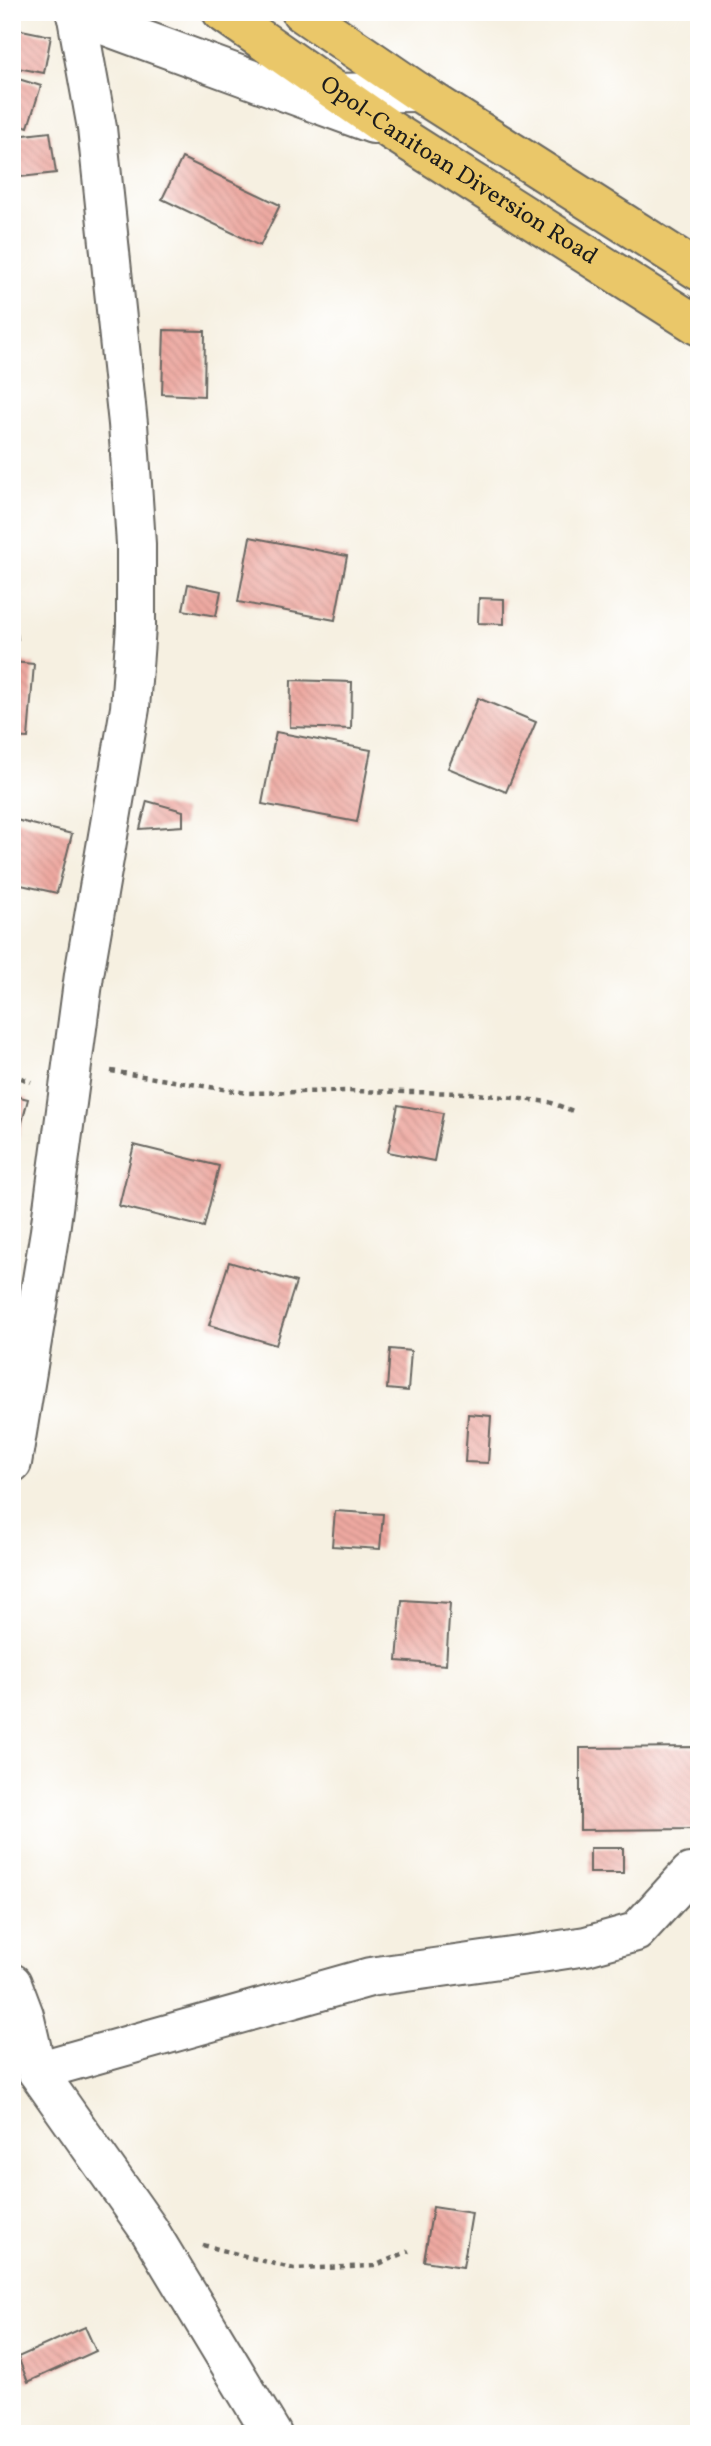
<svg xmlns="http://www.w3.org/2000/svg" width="711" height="2446" font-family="Vollkorn,serif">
	<defs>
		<pattern id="building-back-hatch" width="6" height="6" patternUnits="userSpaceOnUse" patternTransform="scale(1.75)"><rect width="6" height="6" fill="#eda8a0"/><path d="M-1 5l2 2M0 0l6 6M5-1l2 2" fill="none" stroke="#cb9089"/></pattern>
	</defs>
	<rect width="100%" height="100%" fill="#fff"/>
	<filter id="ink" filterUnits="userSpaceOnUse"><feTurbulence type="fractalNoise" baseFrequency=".0143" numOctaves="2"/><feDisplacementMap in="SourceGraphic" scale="14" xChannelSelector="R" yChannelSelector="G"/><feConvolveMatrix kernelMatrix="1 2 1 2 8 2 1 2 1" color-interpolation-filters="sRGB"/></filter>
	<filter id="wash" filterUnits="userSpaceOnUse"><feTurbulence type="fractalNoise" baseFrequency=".00686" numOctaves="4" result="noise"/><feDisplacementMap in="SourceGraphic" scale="28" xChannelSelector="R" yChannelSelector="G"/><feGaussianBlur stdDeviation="1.57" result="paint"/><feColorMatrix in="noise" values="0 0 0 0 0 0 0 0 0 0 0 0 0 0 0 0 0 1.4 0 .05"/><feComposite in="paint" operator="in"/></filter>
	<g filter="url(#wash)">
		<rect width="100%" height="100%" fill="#f6f0e1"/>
		<g id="blocks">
			<path fill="url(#building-back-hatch)" d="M12,28L51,36L44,73L12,67Z
				M12,77L41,86L28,127L12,122Z
				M50,132L56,173L21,177L16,136Z
				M182,158L280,205L260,246L162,199Z
				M164,330L205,331L204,396L162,394Z
				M250,537L347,556L335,620L238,602Z
				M188,584L221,591L216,616L183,610Z
				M479,598L504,599V624L478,623Z
				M12,620H15L18,639H12Z
				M12,662L34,664L28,738L12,737Z
				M291,680L352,682L351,729L290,727Z
				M478,698L536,722L506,792L448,768Z
				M276,732L371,750L357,822L262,804Z
				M147,801L183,811V826L140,829Z
				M12,819L72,834L57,893L12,883Z
				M12,1095L28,1099L16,1146L12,1145Z
				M398,1105L443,1113L434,1161L388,1152Z
				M134,1145L219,1166L204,1227L119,1206Z
				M229,1262L296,1282L276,1345L209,1325Z
				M390,1349L411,1351L408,1391L387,1389Z
				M468,1414L491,1416L488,1463L465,1462Z
				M335,1511L383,1514L380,1549L332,1546Z
				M402,1600L450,1603L446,1665L397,1661Z
				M699,1747V1829L580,1830V1748Z
				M590,1848H623V1873H590Z
				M433,2207L472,2213L463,2267L424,2261Z
				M85,2327L96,2351L28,2382L18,2357Z"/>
		</g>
	</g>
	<g filter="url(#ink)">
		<use href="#blocks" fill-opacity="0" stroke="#686661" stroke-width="2"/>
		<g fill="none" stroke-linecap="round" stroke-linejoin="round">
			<defs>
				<path id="minor" d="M76,15L373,124
					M319,93L418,92
					M37,2071L370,1977L541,1953L586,1946L636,1932L690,1873"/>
				<path id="tertiary" d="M12,1463L50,1231L84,975L130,708L136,626V544L128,424L97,128L76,12
					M12,1983L24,2015L37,2071L149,2230L272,2434"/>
				<g id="primary">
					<path id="s1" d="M222,12L392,131L699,326"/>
					<path d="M301,12L418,92L699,271"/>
				</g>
			</defs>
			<use href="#minor" stroke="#686661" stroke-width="42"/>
			<use href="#tertiary" stroke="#686661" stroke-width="42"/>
			<use href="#primary" stroke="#686661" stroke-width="42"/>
			<path stroke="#686661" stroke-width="4.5" stroke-dasharray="5 5" stroke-linecap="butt" d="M111,1071L247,1093L346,1091L469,1093L549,1102L573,1111
				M12,1074L31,1082
				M203,2245L294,2269L374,2266L409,2251"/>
			<use href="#minor" stroke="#fff" stroke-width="38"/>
			<use href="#tertiary" stroke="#fff" stroke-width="38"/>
			<use href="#primary" stroke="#eac769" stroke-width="38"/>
		</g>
	</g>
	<g text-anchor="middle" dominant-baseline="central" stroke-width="5" stroke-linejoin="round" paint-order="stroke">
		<g font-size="24" fill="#1c1c1c" stroke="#fff">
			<text stroke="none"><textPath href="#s1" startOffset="285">Opol-Canitoan Diversion Road</textPath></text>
		</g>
	</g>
	<rect width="711" height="2446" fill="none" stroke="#fff" stroke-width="42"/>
</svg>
